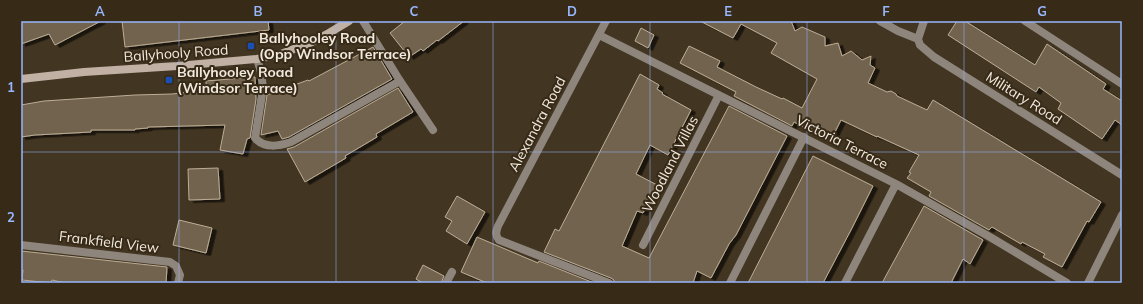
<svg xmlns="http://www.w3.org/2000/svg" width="1143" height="304" font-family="Mulish,sans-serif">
	<defs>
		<filter id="shadow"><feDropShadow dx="4.5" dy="2.5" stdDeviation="0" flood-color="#0009"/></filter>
	</defs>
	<rect width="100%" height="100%" fill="#423521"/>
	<path fill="#71634e" stroke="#bdad96" filter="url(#shadow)" d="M21,21H101L55,45L49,34L21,44Z
		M122,21H268L269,30L125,47Z
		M405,21H464L438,41L437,40L423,51L421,49L409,57L390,33Z
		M700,21H791L795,31L802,27L825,37V46L838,43L842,56L851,51L862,60L871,56L870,65L875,68L868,83L887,92L891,91L896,94L897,96L927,110L933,100L1101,202L1089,222L1087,221L1062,267L1043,257L1045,254L1022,242L1021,244L992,227L989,230L929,196L931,192L907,178L911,173L909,172L919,155L877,136V137L841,120L830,142L794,122L792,126L734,96L736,92L680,63L689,46L720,61L717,67L756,87L782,99L783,98L802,108L817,79L771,53L777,43L741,24L733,38Z
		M957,21H965L1035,65L1047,44L1106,84L1103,89L1122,101V125L1115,120L1102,139L1058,109L1061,103L1039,87L1036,92L948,35Z
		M641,28L654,35L648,48L635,41Z
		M373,47L392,79L289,137L282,139L278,131L261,135L267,95L308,80L309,81Z
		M640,74L659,85L657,89L663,93L662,94L691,110L668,155L650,145L636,174L659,186L651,200L650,199L643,213L637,211L622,246L649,258L729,106L787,136L736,235L729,244L711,278L697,271L693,283H614V280L611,278L544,252L555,229L559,231Z
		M255,77L256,99L250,138L247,139L243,154L220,150L225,125L148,127V128L135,129V130H91V132L35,135L21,137V105L44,101L135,95L172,94L206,90V81Z
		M398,88L413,112L376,134L377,137L345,156L346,158L305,182L287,149L294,147Z
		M813,156L873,186L852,228L823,283H748Z
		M218,168L220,199L189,200L188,169Z
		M457,196L485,212L467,244L446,231L452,221L445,217Z
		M924,206L983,240L970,264L963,259L951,283H882Z
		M179,220L212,228L206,253L173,245Z
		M477,237L538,263L539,261L594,283H487L461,272Z
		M21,251L167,267L166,283H65L52,280L51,283L22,280L23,270H21Z
		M423,265L444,276L441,283H423L416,279Z"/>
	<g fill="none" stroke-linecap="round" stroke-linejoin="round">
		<path stroke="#8e857d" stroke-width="8" d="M400,81L433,130"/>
		<path stroke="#8e857d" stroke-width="8" d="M606,21L498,226C496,232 495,235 499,240L609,283
			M880,21L898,31L918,39
			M1025,21L1122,84
			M599,35L896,184L990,237L1067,283
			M918,39L920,45L934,57L1122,175
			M918,39L924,21
			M257,59L261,72L263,88L255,138C265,149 279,146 291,142L400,81L363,21
			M21,245L170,262L176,266L180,275L178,283
			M643,245L719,95
			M446,283L452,272
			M730,283L804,137
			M845,283L896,184
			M1088,283L1122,215"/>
		<path stroke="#c0b1a4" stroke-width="8" d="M21,79L84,72L177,66L257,59L281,54L312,42L329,33L349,21"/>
	</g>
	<path fill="none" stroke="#98b6fd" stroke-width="1" stroke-opacity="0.55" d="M179,21V283M336,21V283M493,21V283M650,21V283M807,21V283M964,21V283M21,152H1122"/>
	<g fill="#1a4fb4" stroke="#372b18" stroke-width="1.5">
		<rect x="247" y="42" width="8" height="8" rx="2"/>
		<rect x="165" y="76" width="8" height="8" rx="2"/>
	</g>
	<g text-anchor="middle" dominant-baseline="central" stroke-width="4" stroke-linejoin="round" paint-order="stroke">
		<g font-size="14" font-weight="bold" fill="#f3eadf" stroke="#372b18" text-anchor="start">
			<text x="259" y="38">Ballyhooley Road<tspan x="259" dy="16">(Opp Windsor Terrace)</tspan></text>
			<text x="177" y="72">Ballyhooley Road<tspan x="177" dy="16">(Windsor Terrace)</tspan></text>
		</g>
		<g font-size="14" fill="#f3eadf" stroke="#372b18">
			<text transform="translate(176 53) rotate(-4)">Ballyhooly Road</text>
			<text transform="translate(1024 98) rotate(32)">Military Road</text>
			<text transform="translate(537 124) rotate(-62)">Alexandra Road</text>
			<text transform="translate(842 142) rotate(27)">Victoria Terrace</text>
			<text transform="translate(670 164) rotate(-63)">Woodland Villas</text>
			<text transform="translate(109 242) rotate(7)">Frankfield View</text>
		</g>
	</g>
	<rect width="1143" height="304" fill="none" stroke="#372b18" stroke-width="44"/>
	<rect x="22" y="22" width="1099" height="260" fill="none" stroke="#98b6fd" stroke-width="1.5"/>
	<g font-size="13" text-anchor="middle" font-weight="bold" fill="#98b6fd">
		<text x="100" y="16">A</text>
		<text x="258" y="16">B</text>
		<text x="414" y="16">C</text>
		<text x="572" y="16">D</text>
		<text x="728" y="16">E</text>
		<text x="886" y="16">F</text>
		<text x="1042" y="16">G</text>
		<text x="11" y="92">1</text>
		<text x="11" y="222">2</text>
	</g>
</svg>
